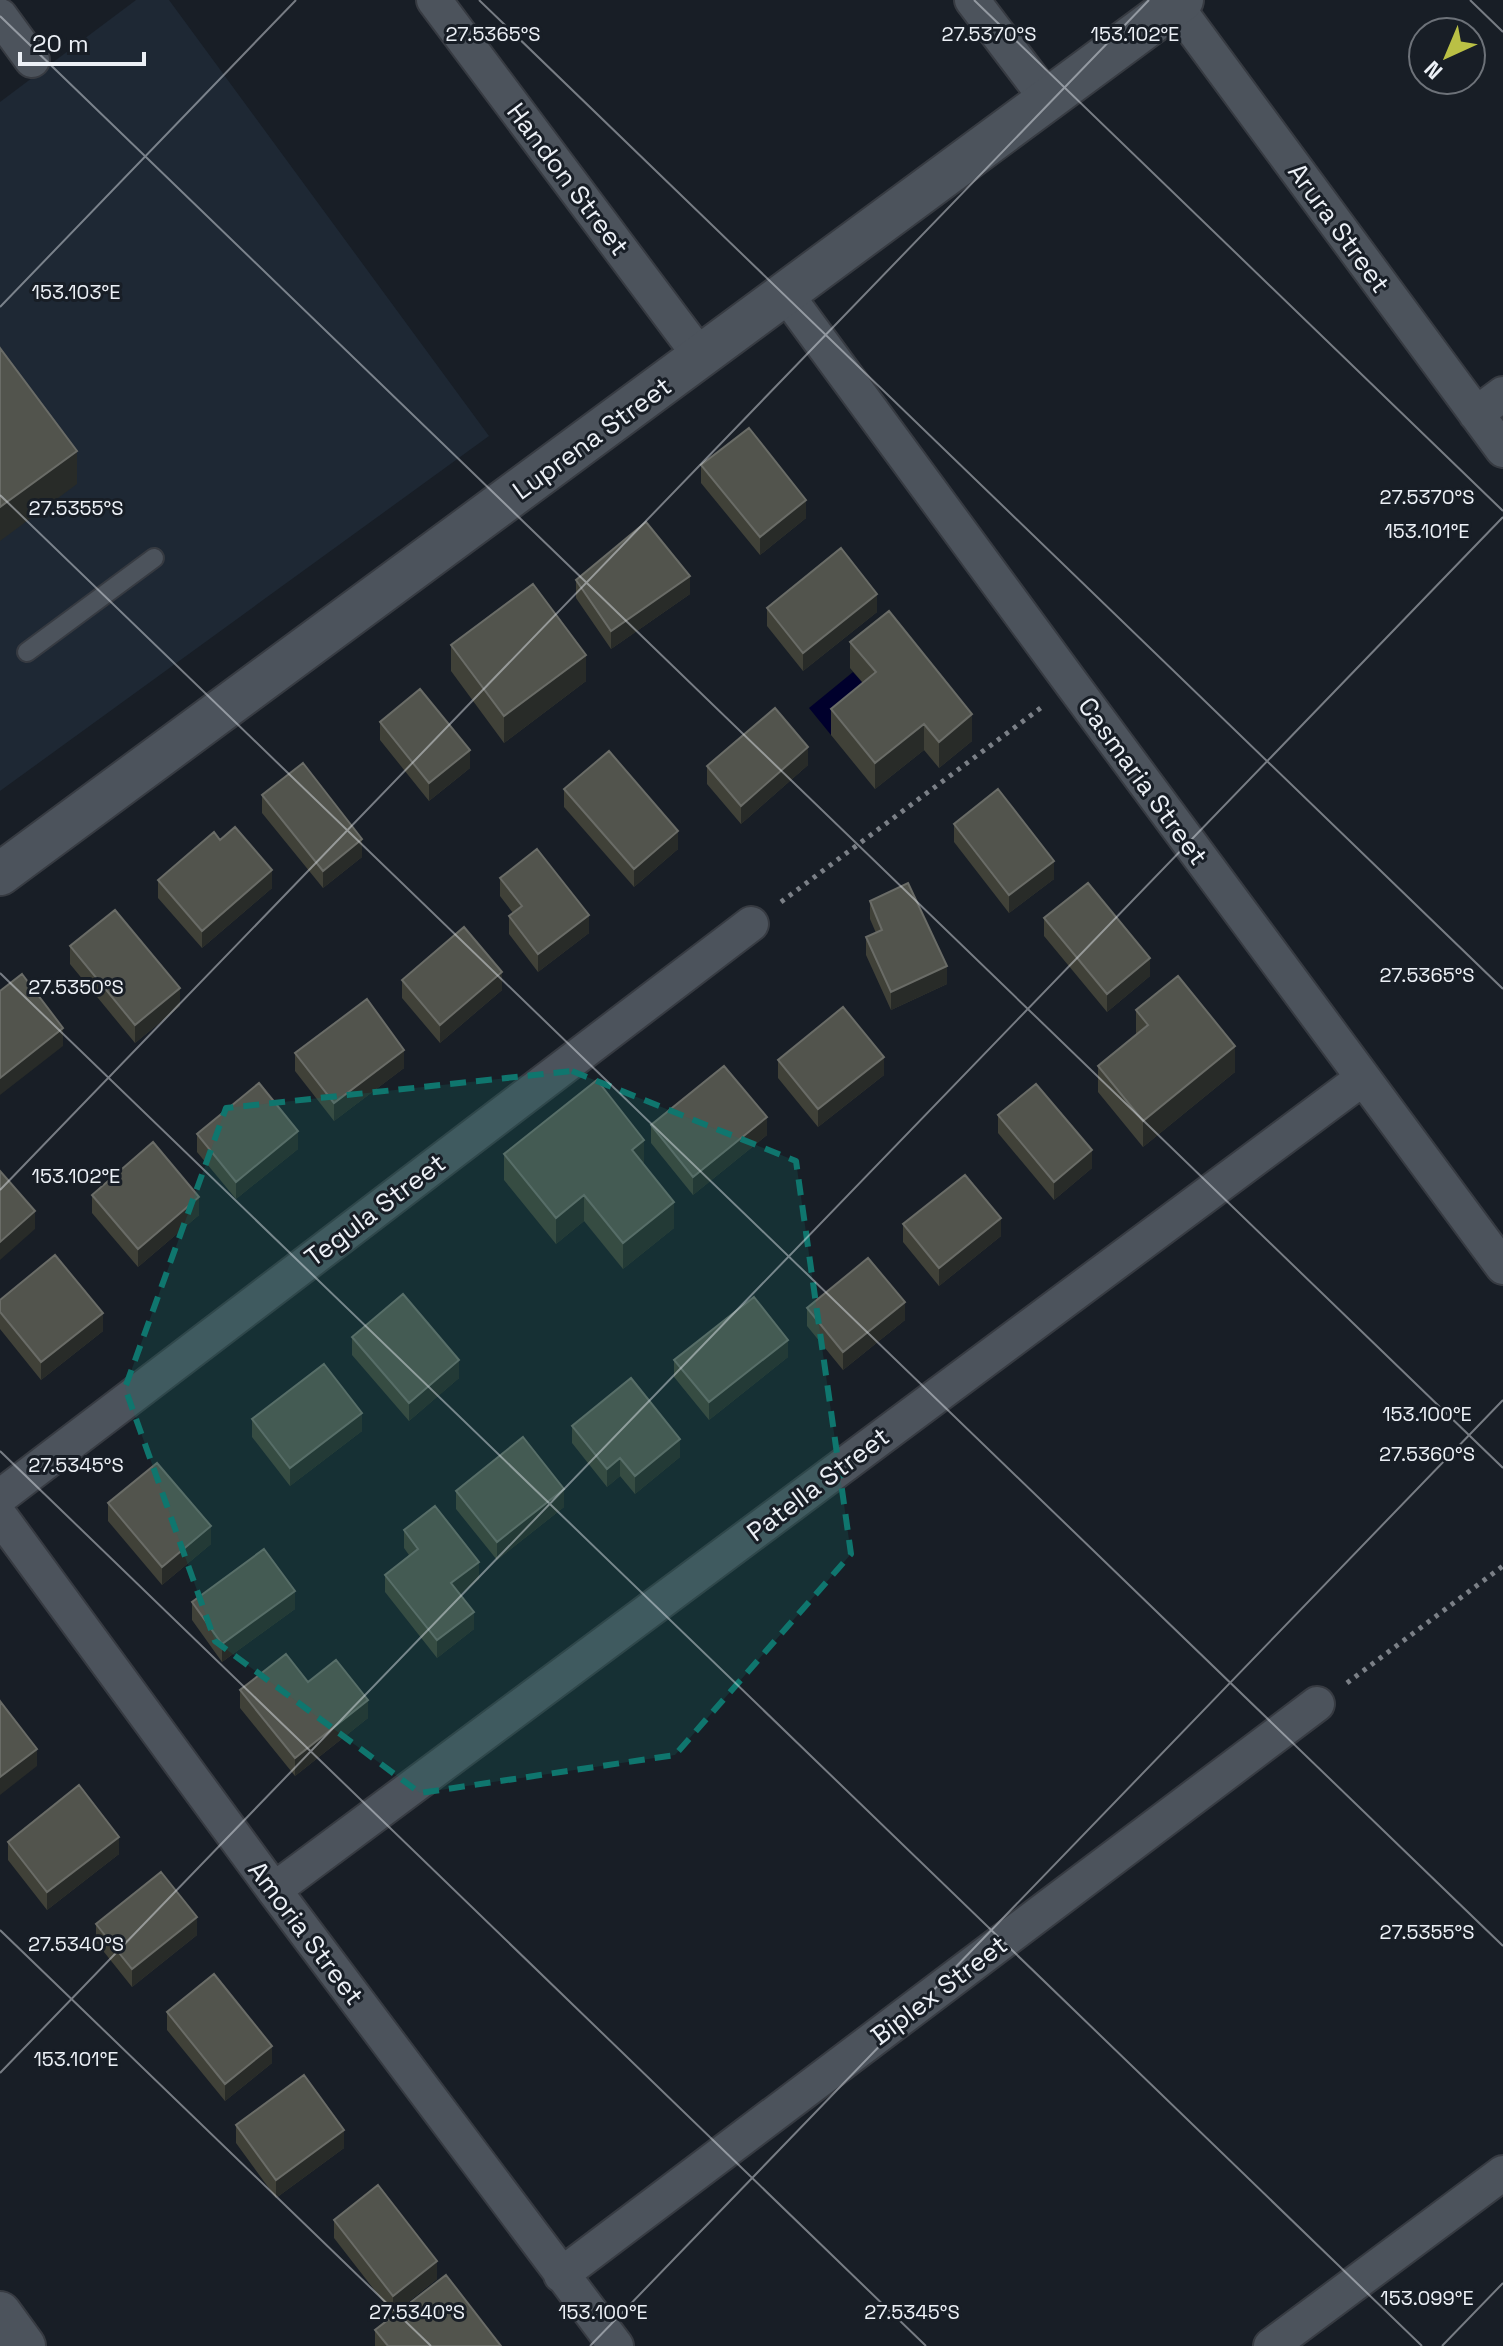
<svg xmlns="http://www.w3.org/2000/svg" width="1503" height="2346" font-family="'Space Grotesk',sans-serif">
	<rect width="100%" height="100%" fill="#181e26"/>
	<path fill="#1e2834" d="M136,0H169L489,436L0,791V102Z"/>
	<path fill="#00002c" d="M853,672L876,698L831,735L809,708Z"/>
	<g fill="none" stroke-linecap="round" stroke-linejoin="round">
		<defs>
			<path id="service" d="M27,652L154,558"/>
			<path id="minor" d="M434,0L701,357
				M972,0L1047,99
				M1175,5L1503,450
				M0,16L32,60
				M785,293L1072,684L1503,1267
				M1476,414L1503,394
				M0,1497L751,924
				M0,1516L274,1890L616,2346
				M274,1890L1363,1078
				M561,2275L1317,1704
				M1271,2346L1503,2173"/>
			<path id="tertiary" d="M0,874L1182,0
				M0,2313L24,2346"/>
		</defs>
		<use href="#service" stroke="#373b42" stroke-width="22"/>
		<use href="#minor" stroke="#373b42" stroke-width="38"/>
		<use href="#tertiary" stroke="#373b42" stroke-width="46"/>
		<path stroke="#7b8087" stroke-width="5" stroke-dasharray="4 6" stroke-linecap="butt" d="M781,902L1042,707
			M1347,1683L1503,1566"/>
		<use href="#service" stroke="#4c535c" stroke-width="18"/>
		<use href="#minor" stroke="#4c535c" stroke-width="34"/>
		<use href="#tertiary" stroke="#4c535c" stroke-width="42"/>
	</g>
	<path fill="#404138" d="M701,465L806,518L760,555L701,483Z
		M576,580L690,594L611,649L576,598Z
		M767,608L877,612L803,671L767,626Z
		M850,642L972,741L939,768L924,750L875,789L831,735V709L863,683L850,668Z
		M451,645L586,681L504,743L451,671Z
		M380,722L470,768L429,801L380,740Z
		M808,765L741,824L707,784V766Z
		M564,789L678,849L634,887L564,807Z
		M262,795L362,857L323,888L262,813Z
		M954,824L1054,879L1009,913L954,842Z
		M220,840L272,888L202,948L158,898V880Z
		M500,878L589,933L538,972L509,934V916L513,913L500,896Z
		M870,901L947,984L891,1010L866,955V937L876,933L870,919Z
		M1044,918L1150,976L1107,1012L1044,936Z
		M70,946L180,1006L135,1043L70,964Z
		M402,980L502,990L440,1043L402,998Z
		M1136,1010L1235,1072L1143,1147L1098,1092V1066L1136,1035Z
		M295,1053L404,1068L334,1121L295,1071Z
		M778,1060L884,1075L818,1127L778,1078Z
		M998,1115L1092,1168L1054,1200L998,1133Z
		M651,1125L767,1135L693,1195L651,1143Z
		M197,1134L298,1149L236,1199L197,1152Z
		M504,1154L644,1165L674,1228L623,1269L584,1221L556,1244L504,1180Z
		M92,1195L199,1215L138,1267L92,1213Z
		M903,1224L1001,1236L939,1286L903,1242Z
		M0,1300L103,1331L41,1380L0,1329Z
		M807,1308L905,1320L843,1370L807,1326Z
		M352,1337L459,1378L409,1421L352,1355Z
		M788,1357L709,1420L674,1377V1360Z
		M252,1419L362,1431L290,1486L252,1437Z
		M572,1426L680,1457L635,1494L620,1476L607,1487L572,1443Z
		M456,1491L564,1507L497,1560L456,1509Z
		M108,1503L211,1544L162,1585L108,1521Z
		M404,1530L479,1579L460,1594L474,1629L437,1658L385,1592V1575L409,1555L404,1548Z
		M192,1602L295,1609L222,1662L192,1620Z
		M308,1682L368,1718L295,1776L240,1708V1690Z
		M8,1842L119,1854L47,1910L8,1860Z
		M96,1924L197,1935L132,1987L96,1942Z
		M167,2012L272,2063L225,2101L167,2030Z
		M236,2125L344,2148L276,2198L236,2143Z
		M334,2220L437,2279L393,2314L334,2238Z
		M375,2330L501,2346H375Z"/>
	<path fill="#282b28" d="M77,451V484L0,541V507Z
		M806,500V518L760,555V537Z
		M690,576V594L611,649V631Z
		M877,594V612L803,671V653Z
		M586,655V681L504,743V716Z
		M972,714V741L939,768V742Z
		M924,724V750L875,789V763Z
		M808,747V765L741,824V806Z
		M470,750V768L429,801V783Z
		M678,831V849L634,887V869Z
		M362,839V857L323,888V871Z
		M1054,861V879L1009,913V895Z
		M272,870V888L202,948V931Z
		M589,915V933L538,972V954Z
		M1150,958V976L1107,1012V994Z
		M947,966V984L891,1010V992Z
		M502,972V990L440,1043V1025Z
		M180,988V1006L135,1043V1025Z
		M63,1028V1046L0,1095V1078Z
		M1235,1046V1072L1143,1147V1121Z
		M404,1050V1068L334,1121V1103Z
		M884,1057V1075L818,1127V1109Z
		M767,1117V1135L693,1195V1177Z
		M298,1131V1149L236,1199V1182Z
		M644,1140V1166L632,1150Z
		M1092,1150V1168L1054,1200V1182Z
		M584,1195V1221L556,1244V1218Z
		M199,1197V1215L138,1267V1249Z
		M674,1202V1228L623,1269V1243Z
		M35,1211V1229L0,1260V1242Z
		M1001,1218V1236L939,1286V1268Z
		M905,1302V1320L843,1370V1352Z
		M103,1313V1331L41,1380V1362Z
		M788,1340V1357L709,1420V1402Z
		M459,1360V1378L409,1421V1403Z
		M362,1413V1431L290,1486V1468Z
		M680,1439V1457L635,1494V1476Z
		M620,1458V1476L607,1487V1469Z
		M564,1489V1507L497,1560V1542Z
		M211,1526V1544L162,1585V1567Z
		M479,1562V1579L451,1601V1583Z
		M295,1591V1609L222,1662V1644Z
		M474,1612V1629L437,1658V1640Z
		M368,1700V1718L295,1776V1758Z
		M37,1749V1766L0,1795V1777Z
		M119,1837V1854L47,1910V1892Z
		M197,1917V1935L132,1987V1969Z
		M272,2046V2063L225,2101V2084Z
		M344,2130V2148L276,2198V2180Z
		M437,2261V2279L393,2314V2296Z"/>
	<path fill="#52544d" stroke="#6a6c67" stroke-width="2" d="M0,348L77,451L0,507Z
		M749,428L806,500L760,537L701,465Z
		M646,522L690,576L611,631L576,580Z
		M841,548L877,594L803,653L767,608Z
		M533,584L586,655L504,716L451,645Z
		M889,611L972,714L939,742L924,724L875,763L831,709L876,672L850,642Z
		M420,689L470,750L429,783L380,722Z
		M775,708L808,747L741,806L707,766Z
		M609,751L678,831L634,869L564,789Z
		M303,763L362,839L323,871L262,795Z
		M998,789L1054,861L1009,895L954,824Z
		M235,827L272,870L202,931L158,880L214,832L220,840Z
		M537,849L589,915L538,954L509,916L522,906L500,878Z
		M908,883L947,966L891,992L866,937L882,930L870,901Z
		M1088,883L1150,958L1107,994L1044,918Z
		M115,910L180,988L135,1025L70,946Z
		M464,927L502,972L440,1025L402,980Z
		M22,974L63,1028L0,1078V991Z
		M1178,976L1235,1046L1143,1121L1098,1066L1148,1025L1136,1010Z
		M367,999L404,1050L334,1103L295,1053Z
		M843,1007L884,1057L818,1109L778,1060Z
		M724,1066L767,1117L693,1177L651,1125Z
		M597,1080L644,1140L632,1150L674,1202L623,1243L584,1195L556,1218L504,1154Z
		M259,1083L298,1131L236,1182L197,1134Z
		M1036,1084L1092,1150L1054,1182L998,1115Z
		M153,1142L199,1197L138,1249L92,1195Z
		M0,1171L35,1211L0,1242Z
		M965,1175L1001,1218L939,1268L903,1224Z
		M55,1255L103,1313L41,1362L0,1312V1300Z
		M868,1258L905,1302L843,1352L807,1308Z
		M403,1294L459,1360L409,1403L352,1337Z
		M754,1297L788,1340L709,1402L674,1360Z
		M324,1364L362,1413L290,1468L252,1419Z
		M631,1378L680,1439L635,1476L620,1458L607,1469L572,1426Z
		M523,1437L564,1489L497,1542L456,1491Z
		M157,1463L211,1526L162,1567L108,1503Z
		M435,1506L479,1562L451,1583L474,1612L437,1640L385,1575L418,1549L404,1530Z
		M264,1549L295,1591L222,1644L192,1602Z
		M286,1654L308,1682L336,1660L368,1700L295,1758L240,1690Z
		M0,1701L37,1749L0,1777Z
		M79,1785L119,1837L47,1892L8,1842Z
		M161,1872L197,1917L132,1969L96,1924Z
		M214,1974L272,2046L225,2084L167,2012Z
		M304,2075L344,2130L276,2180L236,2125Z
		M378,2185L437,2261L393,2296L334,2220Z
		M446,2275L501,2346H388L375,2330Z"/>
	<path fill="#0f766e" fill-opacity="0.2" stroke="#0f766e" stroke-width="6" stroke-dasharray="16 10" stroke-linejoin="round" d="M572,1071L796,1161L851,1554L675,1755L420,1793L215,1641L125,1388L226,1108Z"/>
	<path fill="none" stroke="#ecf0f6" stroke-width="2" stroke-opacity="0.45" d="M479,0L1503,989M974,0L1503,511M1470,0L1503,32M0,16L1503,1468M0,307L296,0M0,495L1503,1946M0,973L1422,2346M0,1190L1149,0M0,1451L926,2346M0,1930L431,2346M0,2073L1503,517M590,2346L1503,1400M1442,2346L1503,2283"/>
	<g text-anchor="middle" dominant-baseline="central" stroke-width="6" stroke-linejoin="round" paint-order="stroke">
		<g font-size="26" fill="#ecf0f6" stroke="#181e26">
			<text transform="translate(568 179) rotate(53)">Handon Street</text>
			<text transform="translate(1339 228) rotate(54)">Arura Street</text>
			<text transform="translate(592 438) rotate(-36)">Luprena Street</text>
			<text transform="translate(1143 781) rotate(54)">Casmaria Street</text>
			<text transform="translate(375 1210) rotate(-37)">Tegula Street</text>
			<text transform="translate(818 1484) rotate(-37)">Patella Street</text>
			<text transform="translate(306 1933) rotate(53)">Amoria Street</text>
			<text transform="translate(939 1990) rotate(-37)">Biplex Street</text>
		</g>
	</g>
	<g font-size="20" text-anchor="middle" fill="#ecf0f6" stroke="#181e26" stroke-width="6" stroke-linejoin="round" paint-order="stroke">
		<text x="493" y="41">27.5365°S</text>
		<text x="989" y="41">27.5370°S</text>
		<text x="1135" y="41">153.102°E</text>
		<text x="76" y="299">153.103°E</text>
		<text x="1427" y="504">27.5370°S</text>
		<text x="76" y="515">27.5355°S</text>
		<text x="1427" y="538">153.101°E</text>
		<text x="1427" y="982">27.5365°S</text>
		<text x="76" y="994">27.5350°S</text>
		<text x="76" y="1183">153.102°E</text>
		<text x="1427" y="1421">153.100°E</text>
		<text x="1427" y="1461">27.5360°S</text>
		<text x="76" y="1472">27.5345°S</text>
		<text x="1427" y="1939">27.5355°S</text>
		<text x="76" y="1951">27.5340°S</text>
		<text x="76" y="2066">153.101°E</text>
		<text x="1427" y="2305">153.099°E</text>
		<text x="603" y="2319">153.100°E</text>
		<text x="417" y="2319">27.5340°S</text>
		<text x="912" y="2319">27.5345°S</text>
	</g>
	<g transform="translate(1447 56) rotate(224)"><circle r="38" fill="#181e26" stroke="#6d7279" stroke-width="2"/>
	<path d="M0-6L14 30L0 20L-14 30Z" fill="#bac045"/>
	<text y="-12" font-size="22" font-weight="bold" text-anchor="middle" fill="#ecf0f6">N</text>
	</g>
	<path d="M20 52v12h124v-12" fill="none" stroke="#ecf0f6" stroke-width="4"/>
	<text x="32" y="52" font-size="24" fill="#ecf0f6" stroke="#181e26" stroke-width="6" paint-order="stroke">20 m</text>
</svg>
